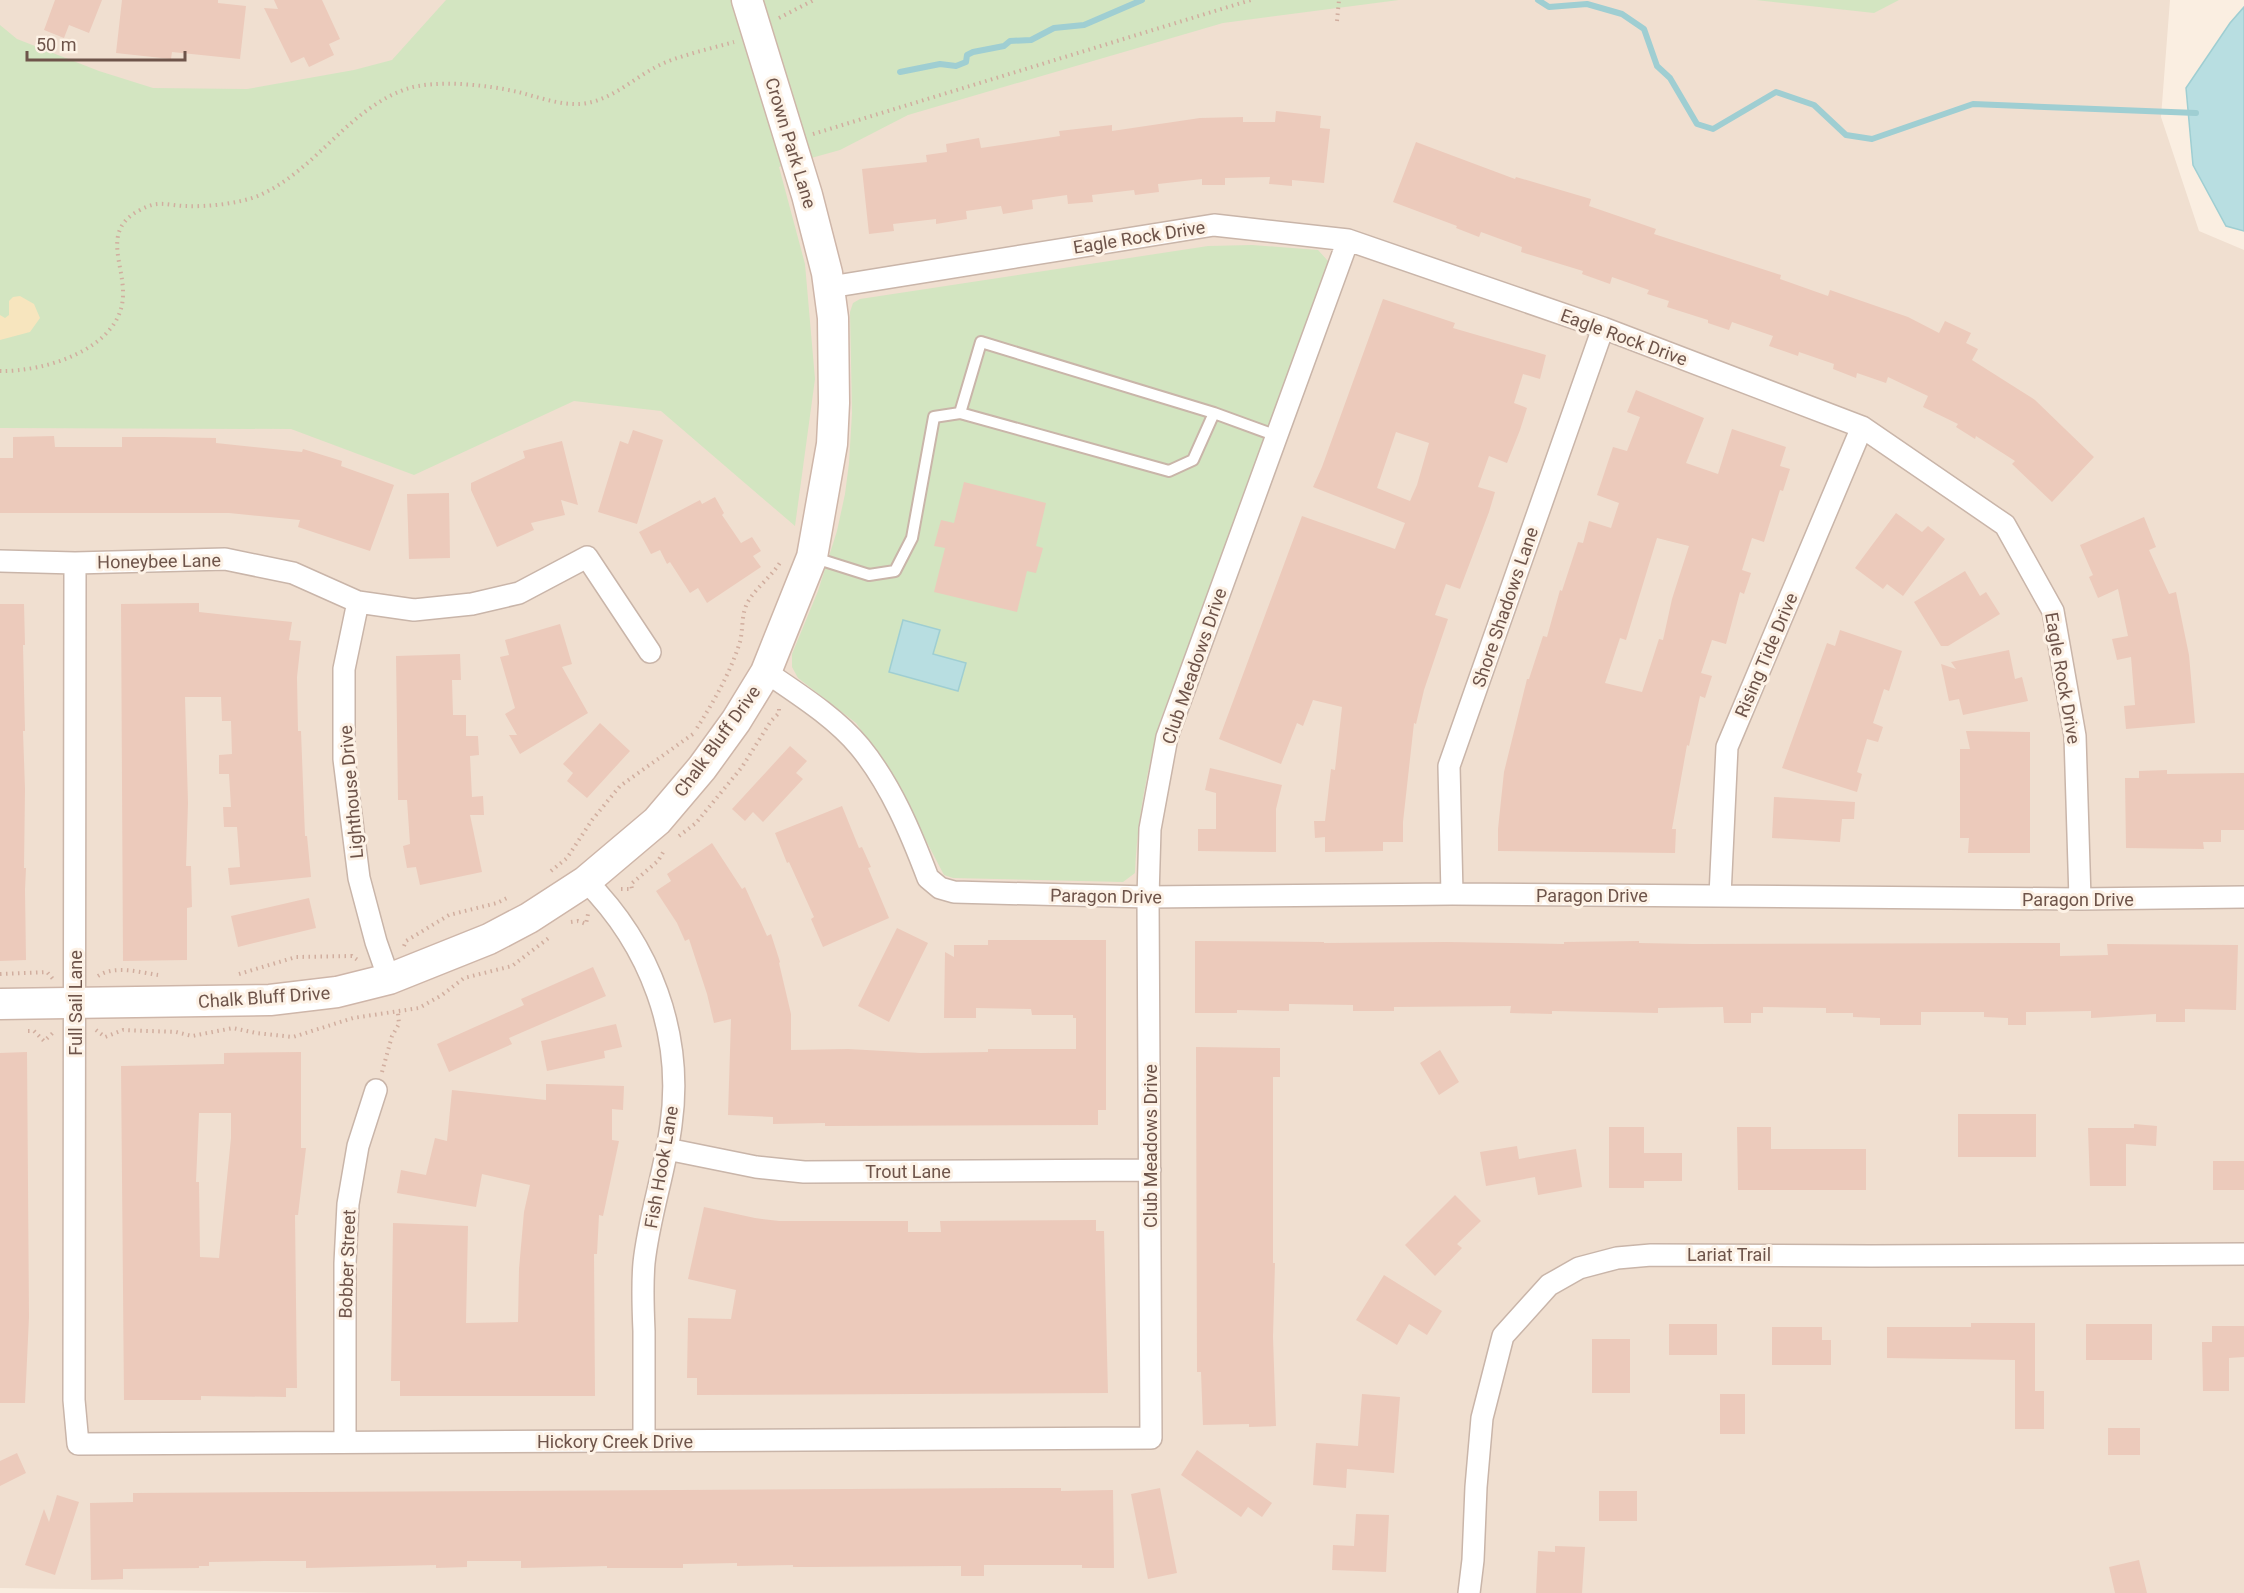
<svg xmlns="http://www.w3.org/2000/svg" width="2244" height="1593" font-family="Roboto,sans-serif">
	<rect width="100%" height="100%" fill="#faeee1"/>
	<path fill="#f0dfd0" d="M0,0H2170L2161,117L2199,231L2244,250V1593H372L0,1588Z"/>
	<path fill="#d3e5c1" d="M446,0H1399L1223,23L908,115L840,150L779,167L805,264L815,379L795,526L661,411L574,401L414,475L291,429L0,428V25L17,39L99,71L153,88L247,89L354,70L392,60Z
		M1756,0H1899L1874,13Z
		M1252,245L1318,250L1328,261L1329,276L1160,721C1147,771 1137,821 1135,873L1123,882L953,878L944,875L887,766L856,723L798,678L792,667V654L818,591L837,531L845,494L849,463L852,413L850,312L853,303L860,299L1208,246Z"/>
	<path fill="#f7e5be" d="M20,296L34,304L40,318L30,332L0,340V315L5,318L9,315V301L13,297Z"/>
	<path fill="#b8dee1" stroke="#9fced2" stroke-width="1.5" d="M2244,7V231L2226,226L2193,165L2186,88L2230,23Z
		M903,620L940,630L933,654L966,663L958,691L889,672Z"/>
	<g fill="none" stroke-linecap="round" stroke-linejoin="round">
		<path stroke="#9fced2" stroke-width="6" d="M1538,0L1549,7L1587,4L1622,14L1644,29L1657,66L1670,78L1697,124L1713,129L1776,92L1814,105L1846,135L1872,139L1973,104L2196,113
			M900,72L940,64L956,66L966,62L967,55L973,52L1004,46L1010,41L1031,40L1054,28L1084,25L1142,0"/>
	</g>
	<path fill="#eccabb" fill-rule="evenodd" d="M55,0H102L89,33L69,25L64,38L44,30Z
		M122,0H218V3L246,6L240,59L172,52L171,59L116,53Z
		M274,0H322L340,39L329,44L334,55L309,67L304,57L291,63L264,8L278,9Z
		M1276,111L1321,116L1320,128L1330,129L1324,183L1292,180V186L1269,184L1270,177L1225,178V185H1202V179L1158,184L1159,192L1135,195L1134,190L1092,195L1093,202L1068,204L1067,195L1032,200L1033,209L1003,214L1001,206L966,211L967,219L936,224V219L893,224L894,231L869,234L862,169L927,162L926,155L947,152L946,144L979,138L981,148L1060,136L1059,131L1112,125V131L1200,118L1243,117V122H1275Z
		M1416,142L1515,179L1516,177L1591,199L1589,206L1656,229L1654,234L1781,275L1780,279L1828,296L1830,290L1908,317L1939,333L1945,321L1971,333L1966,343L1978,349L1972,360L2035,400L2094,457L2052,502L2012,464L2015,461L1976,436L1975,439L1956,427L1958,424L1923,407L1928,396L1888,377L1886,383L1857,373L1856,378L1833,369L1834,364L1799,352L1798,356L1769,346L1773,336L1732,322L1729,330L1708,323V320L1667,307L1669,301L1647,294L1649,290L1612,277L1610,284L1582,274L1583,271L1521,252L1522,247L1481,232L1479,237L1456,228L1457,226L1393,202Z
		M1383,299L1455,323L1453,328L1546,355L1540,379L1523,374L1514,403L1527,408L1520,430L1507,463L1489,456L1478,487L1495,492L1489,512L1460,589L1446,584L1435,615L1448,619L1424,690L1416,724L1414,723L1403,822V842H1383V851L1325,852V837L1315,838L1314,821H1325L1331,769L1335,770L1342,707L1313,700L1303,726L1297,723L1281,764L1219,739L1302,516L1395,549L1405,523L1313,487L1322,467ZM1396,432L1429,443L1417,485L1410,501L1377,488Z
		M1636,390L1704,418L1686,463L1718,474L1732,429L1786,447L1780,466L1790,469L1783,491L1780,490L1764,542L1752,538L1742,570L1751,573L1744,594L1740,592L1726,644L1712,640L1701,673L1712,676L1705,698L1700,696L1689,746L1687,745L1672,829H1676L1675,853L1498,851V829L1504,772L1527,679H1529L1543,636L1547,637L1560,590L1562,591L1578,542L1583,543L1589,521L1611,528L1619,503L1597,495L1613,447L1627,451L1640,417L1627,412ZM1657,538L1689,546L1672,599L1663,640L1659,639L1642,692L1605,683L1620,638L1626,640Z
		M633,430L663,440L637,524L598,512L620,441L628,444Z
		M54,436L55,447H122V437H163L216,438V443L302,452L303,449L342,461L341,466L394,485L370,551L298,527L300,520L229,513H0V458H13V437Z
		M562,441L578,505L561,500L565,515L531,523L534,530L497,547L471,490V483L525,458L523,451Z
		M964,482L1046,503L1036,546L1043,548L1036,573L1027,571L1017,612L934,592L945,548L934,546L941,520L954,523Z
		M449,493L450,558L409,559L407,494Z
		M715,497L724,513L722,515L741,543L752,537L761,551L753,556L761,567L707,603L698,588L690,593L670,562L667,564L660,550L651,554L639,532L700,500L702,504Z
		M1896,513L1922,532L1928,526L1945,539L1903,596L1887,584L1883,589L1855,568Z
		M2144,517L2156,547L2149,550L2169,594L2176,592L2189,655L2195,723L2126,729L2124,706L2135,705L2131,657L2117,660L2112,639L2128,636L2118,589L2098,598L2089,577L2093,575L2080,545Z
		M1965,571L1980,596L1986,592L2000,614L1948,646H1941L1914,602Z
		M199,603V612L292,622L289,640L301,641L297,677L298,731H301L305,836H307L311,877L230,885L228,868L240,867L237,827H224L223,807H231L229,774H219V755L232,754L231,721H222L221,697H185L188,803L186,866H191L192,907L187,908V960L123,961L121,604Z
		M0,604H24L25,645H23L25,731H23L25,789L24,868H26L25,890L26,960L0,961Z
		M560,624L572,664L562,667L588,713L520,754L509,735H517L505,714L515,708L500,657L509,655L505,640Z
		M1840,630L1902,651L1889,691L1884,689L1873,723L1883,727L1878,742L1867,739L1857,772L1862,774L1857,792L1782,768L1827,643L1835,646Z
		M2009,650L2015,679L2022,677L2028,701L1963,715L1959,699L1949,701L1941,664L1956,669L1951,662Z
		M460,654L461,680H452L453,715H466V736H478L479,755L470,756L472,797L483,796L484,815H470L482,872L420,885L416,867L407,868L403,846L410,844L407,800H398L396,656Z
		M600,723L630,751L587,798L567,781L573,773L563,764Z
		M1966,731L2030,732V853H1968L1969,838H1960V749H1970Z
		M790,746L807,761L796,773L803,779L763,822L753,812L745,821L732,809Z
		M1210,768L1282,785L1276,809V852L1198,851V829H1216V793L1205,790Z
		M2167,770V774L2244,773V830H2221V842H2203L2204,849L2126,848L2125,778H2139V771Z
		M1774,797L1855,802L1854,819H1842L1840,842L1772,838Z
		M842,806L859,848L862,847L871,867L868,868L889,918L823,947L811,919L814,917L789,862L787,863L775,833Z
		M712,843L742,889L745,887L767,936L771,934L780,962L779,963L791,1014V1050L848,1049L921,1053L988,1052V1049H1076V1018H1073V1015H1032L1031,1009L976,1008V1018H944L945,952L954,957V945H988V940H1106V1110H1098V1125L825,1126V1123L773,1124V1117L728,1115L731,1019L714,1023L707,994L689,939L685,941L677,923L656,891L671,881L667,874Z
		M309,898L316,928L238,947L231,916Z
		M897,928L928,943L889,1022L858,1006Z
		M1195,941L1324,942V943L1447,942L1564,944V942L1639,941V943L1693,944L2060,943V956L2108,955L2107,944L2238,945L2236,1010L2185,1009V1022H2156V1014L2091,1018V1011L2026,1012V1025H2008V1018L1984,1017V1012H1921V1025H1880V1018L1853,1017V1013H1826V1008L1763,1007V1013H1751V1023H1724L1723,1007L1658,1008V1013L1552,1011V1014L1510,1013L1511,1006L1394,1007V1011H1353V1005L1289,1004V1011L1237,1010V1013H1195Z
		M593,967L606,996L509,1038L512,1044L449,1072L437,1044L524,1005L521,999Z
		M616,1024L622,1047L604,1051L605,1058L547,1071L541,1041Z
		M1196,1047L1280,1048V1077H1273V1263H1275L1273,1337L1276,1426L1249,1427V1424L1203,1425L1201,1372H1197Z
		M1440,1050L1459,1082L1439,1095L1420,1063Z
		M27,1052L29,1317L25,1403H0V1053Z
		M301,1052V1148H306L298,1215H295L297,1388H286V1397L201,1396V1400H124L121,1066L224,1064V1053ZM199,1113H231V1138L219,1258L200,1257L199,1182H196Z
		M546,1084L624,1086L623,1110L612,1109V1140L619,1141L603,1216L599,1215L597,1254H594L595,1396H400V1381H391L393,1223L468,1226L466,1323L518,1322L519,1269L524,1212L530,1185L482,1174L476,1207L397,1193L401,1170L426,1175L435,1138L447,1141L452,1090L546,1100Z
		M1958,1114H2036V1157H1958Z
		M2134,1124L2157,1126L2156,1146L2126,1144V1186H2090L2088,1128H2134Z
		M1609,1127H1644V1153H1682V1181H1644V1188H1609Z
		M1737,1127H1771V1149H1866V1190H1738Z
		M1517,1146L1519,1159L1576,1149L1582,1187L1538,1195L1535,1177L1486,1186L1480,1152Z
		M2213,1161H2244V1190H2213Z
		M1455,1195L1481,1221L1457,1244L1462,1248L1435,1276L1405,1245Z
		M704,1207L755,1218L779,1221H908V1232H941L940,1221L1096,1220V1231H1104L1108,1393L697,1395V1378H687L688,1318L731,1319L736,1290L688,1279Z
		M1384,1275L1442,1311L1427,1335L1409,1324L1397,1345L1356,1320Z
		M1971,1323H2035V1391H2044V1429H2015V1360L1887,1358V1327H1971Z
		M1669,1324H1717V1355H1669Z
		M2086,1324H2152V1360H2086Z
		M2212,1326H2244V1357L2229,1358V1391H2203L2202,1342H2212Z
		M1772,1327H1822V1340H1831V1365H1772Z
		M1592,1339H1630V1393H1592Z
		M1362,1394L1400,1397L1394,1473L1347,1469L1346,1488L1313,1485L1316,1443L1358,1446Z
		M1720,1394H1745V1434H1720Z
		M2108,1428H2140V1455H2108Z
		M1197,1450L1272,1503L1262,1517L1248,1507L1241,1517L1181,1475Z
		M17,1453L26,1473L0,1486V1461Z
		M1038,1488H1061V1491L1113,1490L1114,1568H1082V1565H984V1576H961V1566H952L812,1567H793V1565L737,1566V1563L683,1564V1568H607V1566L521,1568V1561H467V1567L436,1568V1565L306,1568V1561H264L209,1562V1566H199V1568L123,1569V1579L91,1580L90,1503L133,1502V1493Z
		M1160,1488L1177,1573L1148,1579L1131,1494Z
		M1599,1491H1637V1521H1599Z
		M57,1495L79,1502L55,1575L25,1565L44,1509L49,1522Z
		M1356,1514L1389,1515L1386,1572L1332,1570L1333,1545L1354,1546Z
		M1555,1546L1585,1547L1582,1593H1536L1538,1551L1555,1552Z
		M2139,1560L2147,1593H2115L2109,1567Z"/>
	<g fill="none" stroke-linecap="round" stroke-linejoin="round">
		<defs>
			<path id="lane" d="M960,413L981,342L1214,413L1277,436
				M812,557L869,575L895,571L912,538L934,417L960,413L1169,471L1193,460L1214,413"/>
			<path id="street" d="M830,287L1214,225L1348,240L1603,328L1862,427L2005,525L2053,611L2075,736L2080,899
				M0,561L75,563L225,559L293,573L358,602L414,610L472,604L519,593L587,557L650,652
				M75,563L74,1400L78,1444L1151,1438L1148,897L1150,829L1167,737L1348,240
				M358,602L344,669V759L359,878L376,942L389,979
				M766,672C798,694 835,717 860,747C891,785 911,833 928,878L940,888L954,892L1148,897L1452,894L2080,899L2244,897
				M586,881C650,945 684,1034 671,1125C665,1172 649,1216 644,1263C642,1286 643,1309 644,1331C644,1368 644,1404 644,1441
				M1452,894L1449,766L1603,328
				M1720,896L1727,747L1862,427
				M667,1149L756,1167L804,1172L1150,1170
				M345,1442V1263L348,1204L358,1146L376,1090
				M1469,1593L1473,1560L1476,1487L1482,1418L1503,1336L1549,1285L1579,1268L1617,1258L1651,1255L1871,1256L2244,1254"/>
			<path id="secondary" d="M0,1004L270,1000L337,992L389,979L489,939L529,918L586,881L657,821L702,768L736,721L766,672L812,557L832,444L834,403L833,318L827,273L807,195L747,0"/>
		</defs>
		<use href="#lane" stroke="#c9b5a9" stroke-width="14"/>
		<use href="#street" stroke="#c9b5a9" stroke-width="24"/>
		<use href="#secondary" stroke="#ceb6a9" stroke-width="33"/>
		<path stroke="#d1ae9f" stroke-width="4" stroke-dasharray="1.5 4.5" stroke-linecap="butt" d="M779,18L814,0
			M1337,21L1339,0
			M813,134L1251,0
			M0,371C44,372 122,349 123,295C124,263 101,230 140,210C158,200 166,205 184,206C207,207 239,204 260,195C316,170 347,110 406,89C436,79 488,85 518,92C538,97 559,105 580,104C615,101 637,73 669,61C690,53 713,48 734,42
			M697,728C714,701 729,675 739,645C744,631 740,614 749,600C758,586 772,576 781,561
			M679,836L696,823L742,767L771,721L779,713V706
			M551,871L567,858L592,820L620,786L693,734
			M621,889H632L631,884L658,861L665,849
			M571,922L578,921L586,924L588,914
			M404,946L406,941L449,915L497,903L507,898
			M0,974L47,972L53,979
			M239,974L296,957L352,956L359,961
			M98,976C114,965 139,972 158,975
			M96,1030L105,1037L123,1030L176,1032L192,1036L233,1028L256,1033L293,1037L353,1018L419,1008L442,995L464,978L512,966L550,937
			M28,1031H34L44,1041L55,1031
			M382,1072L392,1036L399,1024L398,1013"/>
		<use href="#lane" stroke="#fff" stroke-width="10"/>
		<use href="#street" stroke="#fff" stroke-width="21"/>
		<use href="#secondary" stroke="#fff" stroke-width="30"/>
	</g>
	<g text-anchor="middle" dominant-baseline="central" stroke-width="6" stroke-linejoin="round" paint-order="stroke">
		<g font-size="18" fill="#6e544a" stroke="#fdf2e6">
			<text transform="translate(791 143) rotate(73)">Crown Park Lane</text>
			<text transform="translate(1139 237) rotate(-9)">Eagle Rock Drive</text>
			<text transform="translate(1624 337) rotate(20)">Eagle Rock Drive</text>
			<text transform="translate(159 561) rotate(-1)">Honeybee Lane</text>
			<text transform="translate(1505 607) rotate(-71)">Shore Shadows Lane</text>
			<text transform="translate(1766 655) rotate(-67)">Rising Tide Drive</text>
			<text transform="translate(1194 666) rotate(-71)">Club Meadows Drive</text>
			<text transform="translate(2063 678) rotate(80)">Eagle Rock Drive</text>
			<text transform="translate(717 741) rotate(-54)">Chalk Bluff Drive</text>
			<text transform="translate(351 792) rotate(-95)">Lighthouse Drive</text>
			<text x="1592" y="895">Paragon Drive</text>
			<text transform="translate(1106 896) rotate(1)">Paragon Drive</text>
			<text x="2078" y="899">Paragon Drive</text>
			<text transform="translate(264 997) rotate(-4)">Chalk Bluff Drive</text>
			<text transform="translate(75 1003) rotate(-90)">Full Sail Lane</text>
			<text transform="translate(1150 1146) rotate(-90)">Club Meadows Drive</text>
			<text transform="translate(661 1167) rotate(-80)">Fish Hook Lane</text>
			<text x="908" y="1171">Trout Lane</text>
			<text x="1729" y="1254">Lariat Trail</text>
			<text transform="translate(347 1264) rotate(-88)">Bobber Street</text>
			<text x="615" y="1441">Hickory Creek Drive</text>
		</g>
	</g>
	<path d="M27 51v9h158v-9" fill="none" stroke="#6e544a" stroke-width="3"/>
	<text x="36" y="51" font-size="18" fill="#6e544a" stroke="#fdf2e6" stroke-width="4.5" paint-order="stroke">50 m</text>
</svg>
